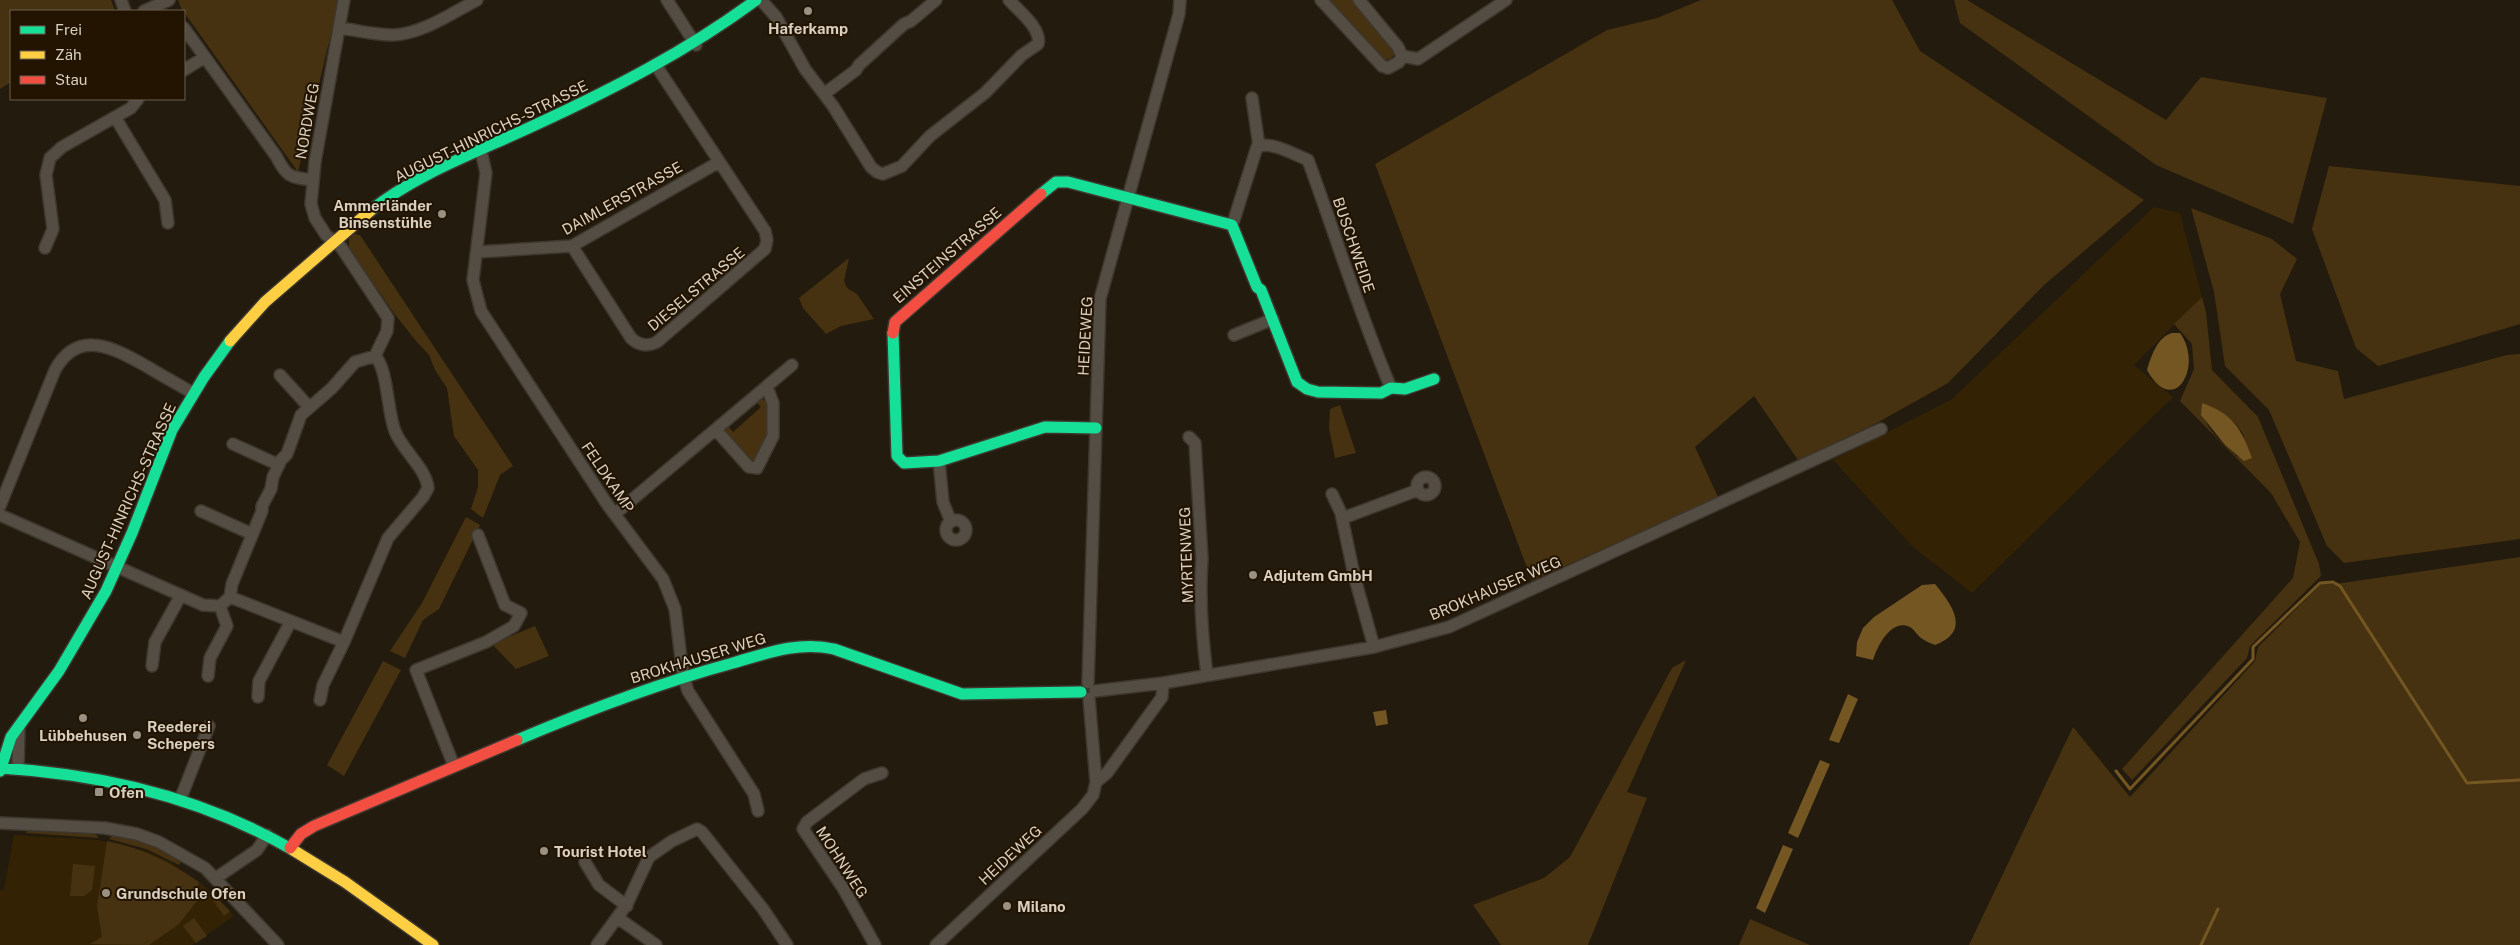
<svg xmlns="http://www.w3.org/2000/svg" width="2520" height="945" font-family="'Public Sans',sans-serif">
	<rect width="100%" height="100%" fill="#231b0d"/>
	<path fill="#332304" d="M2154,207L2180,213L2202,297L2134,365L2173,397L1972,593L1913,547L1833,460L1952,399Z
		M14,835L98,840L145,851L168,861L202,884L234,916L192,945H0V890L4,889Z"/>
	<path fill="#463210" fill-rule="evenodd" d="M0,0H111L115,11H11V82L0,89Z
		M178,0H339L298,172L181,8Z
		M1327,0H1356L1395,49C1395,56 1392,59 1385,60L1378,55Z
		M1701,0H1892L1920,51L2144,200L2043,286L1948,383L1875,424L1798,460L1754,396L1695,447L1718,497L1532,581L1375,164L1607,30L1657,18Z
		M1954,0H1967L2166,120L2201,77L2327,98L2293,224L2156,165L1960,23Z
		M2329,166L2520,186V324L2378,366L2356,348L2312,229Z
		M2191,208L2272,239L2297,259L2280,294L2296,361L2338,371L2344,399L2507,355L2520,354V539L2344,563L2327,546L2269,410L2225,366L2214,292Z
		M354,234L360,235L513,466L500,475L483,518L471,509L478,487V470L454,436L447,388L435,370L429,355L416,341L393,312L349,248V239Z
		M849,258L844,281L847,288L857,294L874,319L841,326L826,334L803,308L799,298Z
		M2202,297L2206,312L2212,370L2258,417L2319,564L2321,576L2250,646L2247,658L2132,780L2122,769L2293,578L2300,542L2271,493L2180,401L2194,369L2192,344L2174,324ZM2202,403C2220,410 2235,419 2244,436L2238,457C2223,443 2200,426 2202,403Z
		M760,398L769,403V436L755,461L752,462L724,432V428L727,425L733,432L761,407L755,401Z
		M1340,405L1356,453L1335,458L1329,428L1330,409Z
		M466,517L480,525L439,609L423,620L405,658L390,651L422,603Z
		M2520,557V945H2420L2417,939L2420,945H1969L2073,727L2130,797L2255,661L2258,647L2321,584H2335Z
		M535,626L549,656L516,669L492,644Z
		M1686,660L1627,792L1647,798L1588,945H1501L1473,905L1544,878L1570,857L1672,668Z
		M383,661L401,670L344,776L327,765Z
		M28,828L93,832L99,838L26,833Z
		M114,834L140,839L183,859L179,865L146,849L109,839Z
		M107,841C142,848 170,862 199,882L197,901L179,924L149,945L90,944L102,937L97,906Z
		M73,864L95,866L92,890L84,896H70Z
		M216,897L230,911L224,916L212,899Z
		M194,918L207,936L196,943L183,926Z
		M1750,919L1810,945H1739Z"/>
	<path fill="#745623" d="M2172,333H2180C2204,366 2174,419 2147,370C2151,357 2157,337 2172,333Z
		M2202,403C2233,414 2241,428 2252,458L2244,461L2225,445L2201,415Z
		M1935,584C1953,606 1971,631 1935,645C1930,643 1925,641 1921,638C1917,635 1914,629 1910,627C1891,618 1877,647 1873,660L1856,656L1857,642L1863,628L1874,617L1922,585Z
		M1848,694L1858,699L1839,743L1829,740Z
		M1386,710L1388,724L1376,726L1373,712Z
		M1820,760L1830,764L1798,838L1788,833Z
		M1783,845L1793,849L1765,913L1756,908Z"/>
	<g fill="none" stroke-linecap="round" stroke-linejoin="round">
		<path stroke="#745623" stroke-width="3" d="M2116,771L2130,789L2253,659V647L2320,583L2333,582L2340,586L2467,783L2520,780
			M2201,945L2218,909"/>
		<defs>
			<path id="street" d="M121,0L125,11
				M667,0L696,45
				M761,0L776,17L805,69L833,106L871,167L877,172L883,174L902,166L930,136L985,93L1022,55L1038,44C1042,29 1019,11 1009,0
				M1321,0L1382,66L1388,68L1399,62L1402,56L1418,59L1506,0
				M1359,0L1398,47L1402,56
				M144,11L169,0
				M184,28L276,156C287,177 289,177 312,180
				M339,28C357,30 375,35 393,35C422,34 452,13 477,0
				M184,70L205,57
				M824,94L856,70L859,65L904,24L911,21L936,0
				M1252,98L1259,146
				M115,117L165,200L168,223
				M481,151L486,173L473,280L481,311L607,504L663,579L675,609L683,675L688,691L754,794L758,811
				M1230,224L1234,220L1257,147C1270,140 1295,155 1308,160C1336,236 1359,313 1391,388
				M572,246L631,338C638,345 648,347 657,342L765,249L767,240L765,231L657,67
				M45,248L53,229L46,175L50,158L62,147L131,108L138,99
				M477,252L572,246L719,162
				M1234,335L1273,319
				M280,375L309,407
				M716,430L749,467L757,468L773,436V403L767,387
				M1189,437L1195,443L1202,559C1199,597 1202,636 1207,675
				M233,444L279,465
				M939,461L943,502L951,522
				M1417 486a9 9 0 1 1 18 0a9 9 0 1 1-18 0Z
				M1332,494L1341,513L1354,575L1374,647
				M0,506L55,370C78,328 114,348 146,366C161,375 177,384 193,393
				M201,511L252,534
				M615,514L792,365
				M0,515L203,605L220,606L230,597L232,584L262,511V506L271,489L273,477L281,460L287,454L301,415L332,388L355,362L375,356L387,331L388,318L341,247L326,235L315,218L311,204L315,162L344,0
				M1343,518L1418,490
				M946 530a10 10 0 1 1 20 0a10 10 0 1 1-20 0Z
				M230,597L344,642L388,538L423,497L428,488C426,468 402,450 395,431C387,411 388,369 375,356
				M152,666L155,642L181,595
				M208,676L210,658L227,626L220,606
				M1088,683L1100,299L1179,14L1180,0
				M1095,691L1163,683L1374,647L1449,627L1881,429
				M258,697L259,681L291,621
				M320,700L323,685L344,642
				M454,766L416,670L486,642L514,626L521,613L505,605L478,535
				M18,769L19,726
				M1096,782L1107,773L1162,697L1163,683
				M180,800L209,726
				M0,823L105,828L137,834L159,842L205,868L278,945
				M585,862L599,885L627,906
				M216,878L257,850L267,835
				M618,918L656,945
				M597,945L627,904L649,857L672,841L697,829L702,832L763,909L787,945
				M875,945L843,888L803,829L807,822L864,779L882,773
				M936,945L1082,809L1093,795L1096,782L1089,698"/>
			<path id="fast" d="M1041,194L1056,182H1068L1232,225L1257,287L1261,290L1297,382L1307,389L1318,392L1381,393L1391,388L1405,389L1434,379
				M370,211C417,173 480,151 535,125C613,89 687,51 756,0
				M893,333L897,456L904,463L939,461L1045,427L1096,428
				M517,740C588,710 659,683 733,663C767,653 799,641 834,649L962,694L1081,692
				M0,768C103,774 203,798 293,850
				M0,771L11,737L59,671L106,591L132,533L172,430L204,377L230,341"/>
			<path id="slow" d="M230,341L265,302L370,211
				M293,850L345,882L433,945"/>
			<path id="jam" d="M893,333L895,322L1041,194
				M290,848L301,834L314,826L517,740"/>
		</defs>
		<use href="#street" stroke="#3e372e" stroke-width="14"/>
		<use href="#fast" stroke="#3e372e" stroke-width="14"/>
		<use href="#slow" stroke="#3e372e" stroke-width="14"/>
		<use href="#jam" stroke="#3e372e" stroke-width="14"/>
		<use href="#street" stroke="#534d43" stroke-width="11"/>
		<use href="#fast" stroke="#16e098" stroke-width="11"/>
		<use href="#slow" stroke="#ffcf43" stroke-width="11"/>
		<use href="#jam" stroke="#f24e42" stroke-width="11"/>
	</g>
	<g fill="#999183" stroke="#221400" stroke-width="2">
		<circle cx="808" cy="11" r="5"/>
		<circle cx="442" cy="214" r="5"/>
		<circle cx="1253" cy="575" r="5"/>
		<circle cx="83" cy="718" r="5"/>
		<circle cx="137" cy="735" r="5"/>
		<rect x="94" y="787" width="10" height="10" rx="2.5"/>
		<circle cx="544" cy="851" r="5"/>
		<circle cx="106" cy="893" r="5"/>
		<circle cx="1007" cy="906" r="5"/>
	</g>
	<g text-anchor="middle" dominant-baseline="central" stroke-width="4" stroke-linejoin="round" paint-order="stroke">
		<g font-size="15" font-weight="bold" fill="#d9d0c2" stroke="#221400" text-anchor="start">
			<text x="808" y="28" text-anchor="middle">Haferkamp</text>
			<text x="432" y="205" text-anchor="end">Ammerländer<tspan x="432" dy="17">Binsenstühle</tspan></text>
			<text x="1263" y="575">Adjutem GmbH</text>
			<text x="147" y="726">Reederei<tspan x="147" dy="17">Schepers</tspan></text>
			<text x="83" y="735" text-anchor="middle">Lübbehusen</text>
			<text x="109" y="792">Ofen</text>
			<text x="554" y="851">Tourist Hotel</text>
			<text x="116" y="893">Grundschule Ofen</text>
			<text x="1017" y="906">Milano</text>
		</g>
		<g font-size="15" fill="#d9d0c2" stroke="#221400">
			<text transform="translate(307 121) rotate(-80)">NORDWEG</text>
			<text transform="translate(491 131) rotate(-26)">AUGUST-HINRICHS-STRASSE</text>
			<text transform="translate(622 198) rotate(-29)">DAIMLERSTRASSE</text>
			<text transform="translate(1354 245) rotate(71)">BUSCHWEIDE</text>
			<text transform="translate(947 255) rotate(-41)">EINSTEINSTRASSE</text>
			<text transform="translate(696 289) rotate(-40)">DIESELSTRASSE</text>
			<text transform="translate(1085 336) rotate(-87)">HEIDEWEG</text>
			<text transform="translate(608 477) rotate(56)">FELDKAMP</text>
			<text transform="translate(128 501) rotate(-66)">AUGUST-HINRICHS-STRASSE</text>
			<text transform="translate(1186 555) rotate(-92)">MYRTENWEG</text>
			<text transform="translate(1495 588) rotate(-23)">BROKHAUSER WEG</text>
			<text transform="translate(698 658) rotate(-17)">BROKHAUSER WEG</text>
			<text transform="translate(1010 855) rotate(-43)">HEIDEWEG</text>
			<text transform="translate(842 862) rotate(57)">MOHNWEG</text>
		</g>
	</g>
	<rect x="10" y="10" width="175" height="90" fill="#221400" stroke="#6b5f4e"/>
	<rect x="20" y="26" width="25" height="8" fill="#16e098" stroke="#6b5f4e"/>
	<text x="55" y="35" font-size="15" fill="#d9d0c2">Frei</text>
	<rect x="20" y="51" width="25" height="8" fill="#ffcf43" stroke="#6b5f4e"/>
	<text x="55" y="60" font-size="15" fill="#d9d0c2">Zäh</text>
	<rect x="20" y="76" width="25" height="8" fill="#f24e42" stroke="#6b5f4e"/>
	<text x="55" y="85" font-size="15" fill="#d9d0c2">Stau</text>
</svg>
